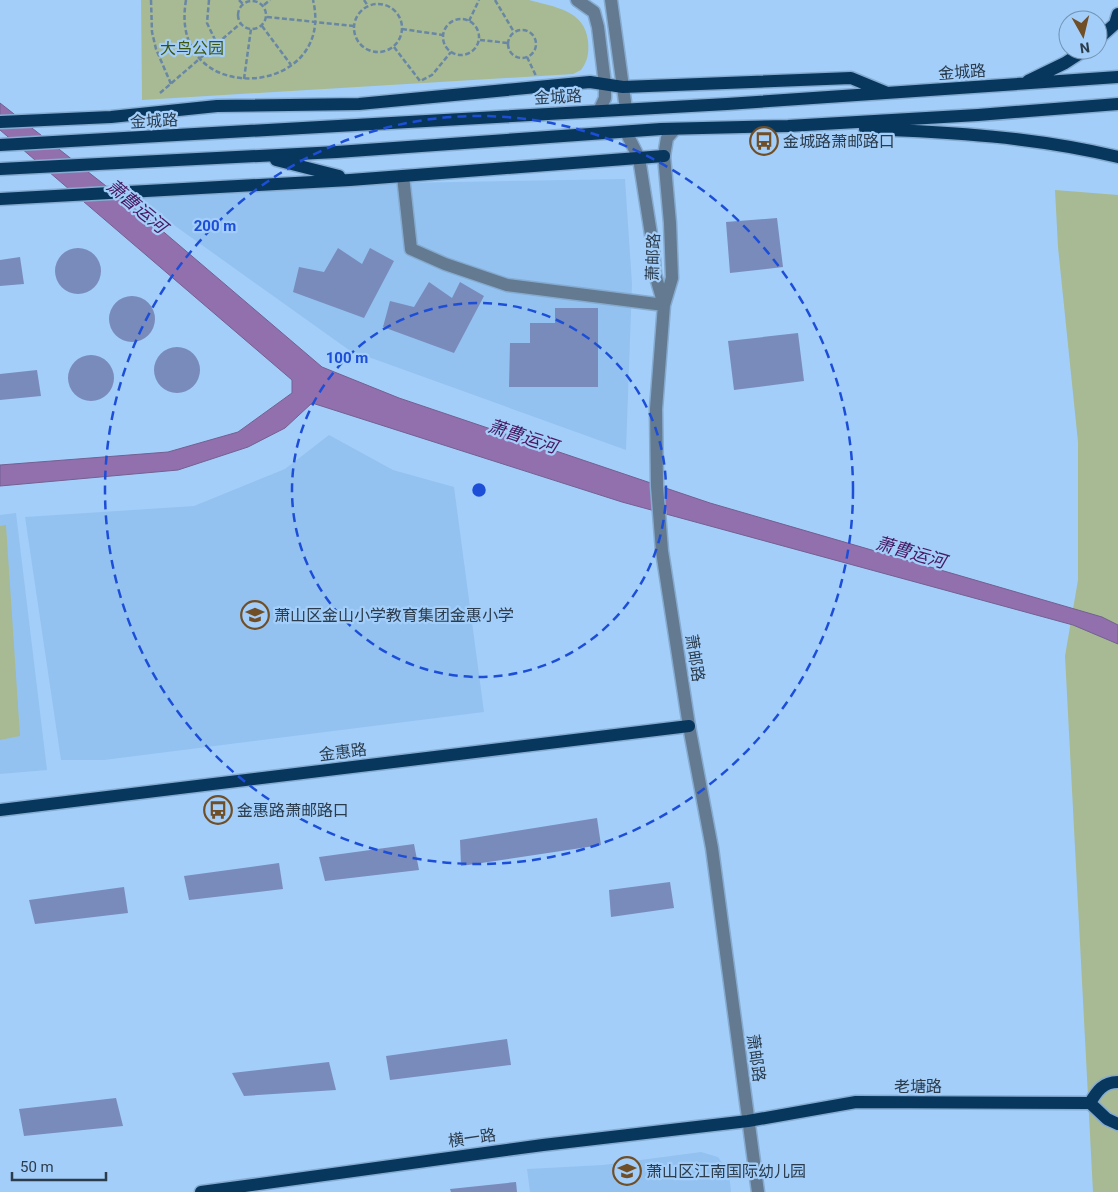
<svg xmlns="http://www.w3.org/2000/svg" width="1118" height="1192" font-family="Roboto,'Noto Sans SC',sans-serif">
	<rect width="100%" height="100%" fill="#a3cef9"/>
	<path fill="#93c2f1" d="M625,179L632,284L626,450L349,350L122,188Z
		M329,435L393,470L454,487L484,712L104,760H61L25,517L194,506L285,469Z
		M16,513L47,770L0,774V515Z
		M701,1152L718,1157L729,1173L731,1192H530L527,1169L603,1165Z"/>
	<path fill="#a7ba93" d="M141,0H529C554,7 585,10 588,41C589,53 588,60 581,70L573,74L142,100Z
		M1055,190L1118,195V1192H1093L1065,656L1078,580V442L1058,247Z
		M6,525L20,736L0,740V526Z"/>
	<path fill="#9270ae" stroke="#736091" d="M0,103L152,222L322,367L399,398L710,503L1102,617L1118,625V644L1073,625L622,502L312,403L285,428L248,447L178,470L0,486V465L168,452L238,432L292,393V380L0,130Z"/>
	<path fill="#798bbb" d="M777,218L783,267L730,273L726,222Z
		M338,248L362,264L370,248L394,261L364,318L293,292L299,267L324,272Z
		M55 271a23 23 0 1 1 46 0a23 23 0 1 1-46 0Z
		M20,257L24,284L0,286V260Z
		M429,282L452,298L460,282L484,296L454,353L383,327L390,301L414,307Z
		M109 319a23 23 0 1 1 46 0a23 23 0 1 1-46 0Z
		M555,308H598V387H509L510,343H530V323H555Z
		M798,333L804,381L734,390L728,341Z
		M154 370a23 23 0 1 1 46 0a23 23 0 1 1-46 0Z
		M68 378a23 23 0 1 1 46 0a23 23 0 1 1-46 0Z
		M37,370L41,396L0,400V374Z
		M597,818L601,845L461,866L460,840Z
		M414,844L419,870L325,881L319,857Z
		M279,863L283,889L189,900L184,876Z
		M670,882L674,908L611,917L609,890Z
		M124,887L128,913L35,924L29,900Z
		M507,1039L511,1065L390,1080L386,1056Z
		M329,1062L336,1090L244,1096L232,1073Z
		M116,1098L123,1126L24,1136L19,1109Z
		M516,1182L517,1192H451L450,1189Z"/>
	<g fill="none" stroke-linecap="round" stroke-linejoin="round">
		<defs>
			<path id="minor" d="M577,0L594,12L598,27L605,84V98L599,111
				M611,0L626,109
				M675,129L667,138L664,156L670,223L672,278L664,305L656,409L657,486L662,551L689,726L712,848L758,1192
				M626,132L639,158L653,247L655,274L664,305
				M403,176L411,249L445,264L507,285L664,305"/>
			<path id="major" d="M1098,39L1115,24L1118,14
				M1028,81L1065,63L1085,50
				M0,122L111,117L217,106L359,104L590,82L623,87L851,78L885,92
				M865,129C951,132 1035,137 1118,157
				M0,145L727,104L1118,77
				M276,160L339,176
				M0,169L337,152L661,129L788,126L978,115L1118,104
				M0,199L350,180L664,156
				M0,810L689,726
				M1118,1082C1103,1082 1097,1091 1090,1103L1107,1119L1118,1124
				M201,1192L543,1145L748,1121L856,1102L1090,1103"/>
		</defs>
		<use href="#minor" stroke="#86abd0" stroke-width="15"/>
		<use href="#major" stroke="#86abd0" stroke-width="15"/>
		<path stroke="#6987a5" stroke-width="2.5" stroke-dasharray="5 2.5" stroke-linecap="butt" d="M151,0L152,32L156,49L171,84
			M186,0C167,110 337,99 313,0
			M209,0L207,23L217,44
			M239,0L243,4
			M364,0L368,6
			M495,0L514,32
			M238 15a14 14 0 1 1 28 0a14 14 0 1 1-28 0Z
			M354 28a24 24 0 1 1 48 0a24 24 0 1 1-48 0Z
			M264,5L270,0
			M267,17L354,26
			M443 37a18 18 0 1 1 36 0a18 18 0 1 1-36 0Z
			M469,21L479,0
			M262,26L291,65
			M402,29L443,35
			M508 44a14 14 0 1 1 28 0a14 14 0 1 1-28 0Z
			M480,40L508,43
			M394,47L420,81L432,75L451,52
			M527,57L536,76
			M244,79L251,29
			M160,93L241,23"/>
		<use href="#minor" stroke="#637a90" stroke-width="12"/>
		<use href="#major" stroke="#08375e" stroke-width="12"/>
	</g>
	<g fill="none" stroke="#1d4ed8" stroke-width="2.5" stroke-dasharray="9 6">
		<circle cx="479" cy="490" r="187"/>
		<circle cx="479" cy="490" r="374"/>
	</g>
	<defs>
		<symbol id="bus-ring" viewBox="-11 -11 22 22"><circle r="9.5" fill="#a3cef9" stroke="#704e26" stroke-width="1.5"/><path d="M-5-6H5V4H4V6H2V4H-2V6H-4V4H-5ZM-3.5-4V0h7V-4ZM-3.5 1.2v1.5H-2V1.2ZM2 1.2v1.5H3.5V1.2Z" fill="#704e26"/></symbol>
		<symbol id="school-ring" viewBox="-11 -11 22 22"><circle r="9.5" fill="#a3cef9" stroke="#704e26" stroke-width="1.5"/><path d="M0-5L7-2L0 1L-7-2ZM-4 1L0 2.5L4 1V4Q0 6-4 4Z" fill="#704e26"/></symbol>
	</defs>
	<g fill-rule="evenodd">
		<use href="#bus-ring" x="748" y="125" width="32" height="32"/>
		<use href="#school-ring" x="239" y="599" width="32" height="32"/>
		<use href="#bus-ring" x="202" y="794" width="32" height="32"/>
		<use href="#school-ring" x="611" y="1155" width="32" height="32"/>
	</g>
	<g text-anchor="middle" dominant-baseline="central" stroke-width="4.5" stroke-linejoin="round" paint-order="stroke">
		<g font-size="16" fill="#3b560c" stroke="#a3cef9">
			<text x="192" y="48">大鸟公园</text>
		</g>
		<g font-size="16" fill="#2b3c4d" stroke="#a3cef9">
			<text transform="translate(962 72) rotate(-4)">金城路</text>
			<text transform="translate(558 97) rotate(-3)">金城路</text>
			<text transform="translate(154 121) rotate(-3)">金城路</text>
			<text transform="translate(653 257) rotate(-88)">萧邮路</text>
			<text transform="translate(695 658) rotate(81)">萧邮路</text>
			<text transform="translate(343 752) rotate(-7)">金惠路</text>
			<text transform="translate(756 1058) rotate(82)">萧邮路</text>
			<text x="918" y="1086">老塘路</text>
			<text transform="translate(472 1138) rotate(-8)">横一路</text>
		</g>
		<g font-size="16" fill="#2b3c4d" stroke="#a3cef9" text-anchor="start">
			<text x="783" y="141">金城路萧邮路口</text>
			<text x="274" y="615">萧山区金山小学教育集团金惠小学</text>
			<text x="237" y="810">金惠路萧邮路口</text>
			<text x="646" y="1171">萧山区江南国际幼儿园</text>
		</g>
		<g font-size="18" font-style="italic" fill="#471964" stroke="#a3cef9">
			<text transform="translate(137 206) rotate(40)">萧曹运河</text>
			<text transform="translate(523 436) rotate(18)">萧曹运河</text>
			<text transform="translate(911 552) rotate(16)">萧曹运河</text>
		</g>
	</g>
	<circle cx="479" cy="490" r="8" fill="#1d4ed8" stroke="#a3cef9" stroke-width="2.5"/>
	<g font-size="15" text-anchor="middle" font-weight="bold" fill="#1d4ed8" stroke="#a3cef9" stroke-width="4.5" stroke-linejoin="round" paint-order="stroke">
		<text x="215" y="231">200 m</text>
		<text x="347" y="363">100 m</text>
	</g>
	<g transform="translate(1083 35) rotate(172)"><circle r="24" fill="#a3cef9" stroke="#7394b4"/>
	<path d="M0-4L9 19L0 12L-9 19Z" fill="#704e26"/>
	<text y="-8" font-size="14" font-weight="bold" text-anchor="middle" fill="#2b3c4d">N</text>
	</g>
	<path d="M12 1172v8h94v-8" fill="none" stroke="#2b3c4d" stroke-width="2.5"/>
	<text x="20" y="1172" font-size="15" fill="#2b3c4d" stroke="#a3cef9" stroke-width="4" paint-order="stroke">50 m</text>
</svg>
